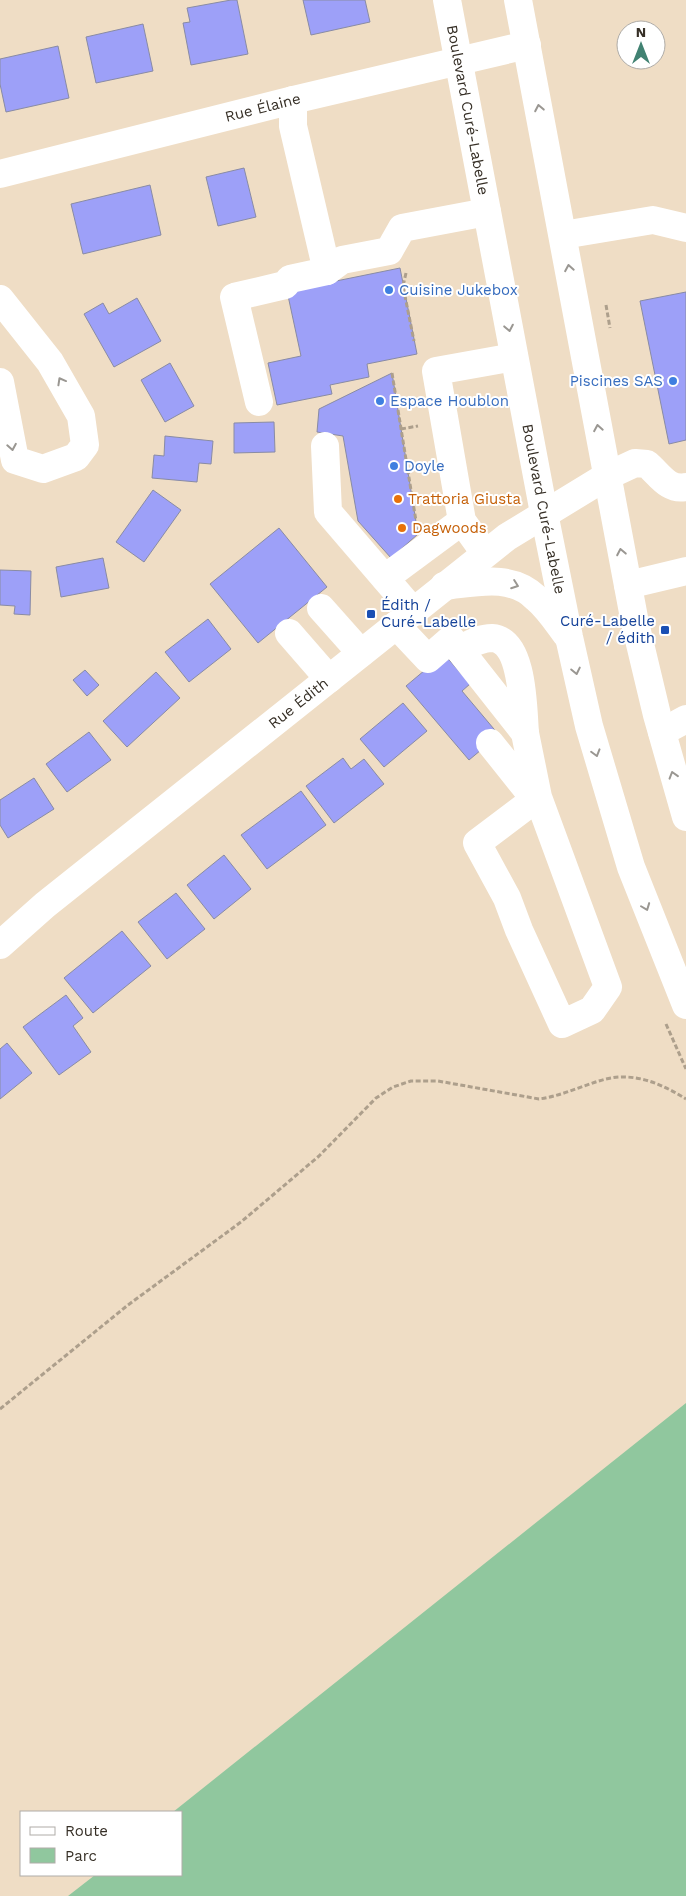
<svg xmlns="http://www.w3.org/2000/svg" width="686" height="1896" font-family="'Work Sans',sans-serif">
	<rect width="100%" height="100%" fill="#efddc5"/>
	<path fill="#90c79e" d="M686,1403V1896H68L95,1875H181V1812H173Z"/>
	<path fill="#9da0f8" stroke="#898ba4" d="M231,0H237L248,54L191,65L183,23L190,22L187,8Z
		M303,0H365L370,22L311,35Z
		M143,24L153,71L96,83L86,37Z
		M58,46L69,98L6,112L0,84V59Z
		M244,168L256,217L218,226L206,177Z
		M150,185L161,235L83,254L71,204Z
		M400,268L417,354L367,364L369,377L330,385L332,394L277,405L268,363L301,356L287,291Z
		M686,292V440L669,444L640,301Z
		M137,298L161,341L114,367L84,314L103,303L109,314Z
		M170,363L194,406L165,422L141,380Z
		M392,373L418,534L391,558L358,521L343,436L317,432L319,409Z
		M274,422L275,452L234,453V423Z
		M165,436L213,441L211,464L199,463L197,482L152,478L154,455L164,456Z
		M153,490L181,510L144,562L116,542Z
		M279,528L327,587L258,643L210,584Z
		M103,558L109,588L61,597L56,567Z
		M0,570L31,571L30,615L14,614L15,606L0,605Z
		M208,619L231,649L189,682L165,652Z
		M444,654L470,684L462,691L499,735L469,760L406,686Z
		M85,670L99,685L87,696L73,680Z
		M156,672L180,698L127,747L103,721Z
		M403,703L427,731L384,767L360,739Z
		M89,732L111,760L67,792L46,764Z
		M343,758L351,769L364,759L384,784L334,823L306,786Z
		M34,778L54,809L8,838L0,825V800Z
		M301,791L326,825L267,869L241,835Z
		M224,855L251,889L214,919L187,885Z
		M176,893L205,929L167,959L138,922Z
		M122,931L151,966L93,1013L64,978Z
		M66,995L83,1018L73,1026L91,1052L59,1075L23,1027Z
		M7,1043L32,1073L0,1099V1049Z"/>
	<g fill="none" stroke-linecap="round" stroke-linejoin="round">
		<path stroke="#ad9f8c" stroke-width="3" stroke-dasharray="5 2.5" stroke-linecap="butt" d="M406,273L403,286L414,341
			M606,305L610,328
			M392,373L416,521
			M401,429L418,426
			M666,1024L686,1069
			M0,1409L128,1305L241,1222L319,1156L376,1098L393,1087L411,1081H438L539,1099C562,1096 583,1085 606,1079C635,1072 662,1084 686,1099"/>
		<g stroke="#fff" stroke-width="28">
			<path d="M293,100V126L327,271"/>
			<path id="s1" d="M0,174L293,100L527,45"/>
			<path d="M563,235L653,220L686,228"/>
			<path d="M0,299L50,362L81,416L85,445L76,457L43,469L15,460L0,382"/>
			<path d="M259,402L234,297L285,285L290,279L327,271L342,260L389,251L402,228L487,212"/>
			<path d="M325,446L328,512L413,611"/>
			<path d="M485,553L462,521L436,371L514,357"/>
			<path d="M385,578L462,521"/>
			<path d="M628,585L686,571"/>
			<path d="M321,608L361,653"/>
			<path d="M396,625L428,659L451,639L525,733L538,797L608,987L592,1010L562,1024L519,930L507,898L477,843L538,797L530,793L490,743"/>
			<path d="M289,633L329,679"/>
			<path d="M460,649C470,644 480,638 492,638C524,640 523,710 525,733"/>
			<path d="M662,732L686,719"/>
			<path id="s2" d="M0,945L45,905L507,537L607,476L635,463L647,464C659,474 668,491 686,487"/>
		</g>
		<g stroke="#fff" stroke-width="28">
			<path id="s3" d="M447,0L544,513L569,637L589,726L631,867L686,1005"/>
			<path d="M518,0L635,623L657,715L686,817"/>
			<path d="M444,586C475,583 511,573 536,598C548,608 557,622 566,634"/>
		</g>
	</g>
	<defs><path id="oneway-chevron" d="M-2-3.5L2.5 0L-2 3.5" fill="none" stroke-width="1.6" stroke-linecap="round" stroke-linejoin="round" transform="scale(1.25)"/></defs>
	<g stroke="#9a9792">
		<use href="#oneway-chevron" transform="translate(539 108) rotate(-101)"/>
		<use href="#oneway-chevron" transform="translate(569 268) rotate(-100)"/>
		<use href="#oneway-chevron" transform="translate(509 328) rotate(79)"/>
		<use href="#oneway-chevron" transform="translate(61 381) rotate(-119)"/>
		<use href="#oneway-chevron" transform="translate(598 428) rotate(-100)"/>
		<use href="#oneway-chevron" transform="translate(12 447) rotate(80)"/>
		<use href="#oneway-chevron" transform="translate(621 552) rotate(-101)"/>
		<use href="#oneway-chevron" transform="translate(515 585) rotate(20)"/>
		<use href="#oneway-chevron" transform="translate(576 671) rotate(78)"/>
		<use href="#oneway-chevron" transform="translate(596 753) rotate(74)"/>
		<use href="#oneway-chevron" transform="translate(673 775) rotate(-107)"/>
		<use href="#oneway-chevron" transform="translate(646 907) rotate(69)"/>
	</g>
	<g fill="#3f7fe0" stroke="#fff" stroke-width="2">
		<circle cx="389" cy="290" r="5"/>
		<circle cx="673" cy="381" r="5"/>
		<circle cx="380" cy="401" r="5"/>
		<circle cx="394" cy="466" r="5"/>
	</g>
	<g fill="#e8710a" stroke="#fff" stroke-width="2">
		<circle cx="398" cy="499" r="5"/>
		<circle cx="402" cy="528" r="5"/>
	</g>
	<g fill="#1a4fb4" stroke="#fff" stroke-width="2">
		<rect x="366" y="609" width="10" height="10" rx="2.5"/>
		<rect x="660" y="625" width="10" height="10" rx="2.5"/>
	</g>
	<g text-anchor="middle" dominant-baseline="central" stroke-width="4" stroke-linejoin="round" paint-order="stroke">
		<g font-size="15" fill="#362f26" stroke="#fff">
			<text stroke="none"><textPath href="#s1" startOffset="271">Rue Élaine</textPath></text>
			<text stroke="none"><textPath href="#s3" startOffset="112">Boulevard Curé-Labelle</textPath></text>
			<text stroke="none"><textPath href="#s3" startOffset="518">Boulevard Curé-Labelle</textPath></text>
			<text stroke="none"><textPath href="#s2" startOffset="384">Rue Édith</textPath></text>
		</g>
		<g font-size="15" fill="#366cbe" stroke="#fff" text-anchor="start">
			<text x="399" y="290">Cuisine Jukebox</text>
			<text x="663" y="381" text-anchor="end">Piscines SAS</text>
			<text x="390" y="401">Espace Houblon</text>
			<text x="404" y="466">Doyle</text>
		</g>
		<g font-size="15" fill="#c56008" stroke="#fff" text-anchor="start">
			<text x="408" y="499">Trattoria Giusta</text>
			<text x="412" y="528">Dagwoods</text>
		</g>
		<g font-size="15" fill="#164399" stroke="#fff" text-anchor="start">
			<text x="381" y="605">Édith /<tspan x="381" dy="17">Curé-Labelle</tspan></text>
			<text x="655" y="621" text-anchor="end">Curé-Labelle<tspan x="655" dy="17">/ édith</tspan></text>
		</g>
	</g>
	<rect x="20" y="1811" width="162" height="65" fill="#ffffff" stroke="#afaca8"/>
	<rect x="30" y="1827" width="25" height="8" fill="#ffffff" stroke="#afaca8"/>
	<text x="65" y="1836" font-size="15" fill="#362f26">Route</text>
	<rect x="30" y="1848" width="25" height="15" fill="#90c79e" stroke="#afaca8"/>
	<text x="65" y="1861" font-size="15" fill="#362f26">Parc</text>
	<g transform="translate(641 45)"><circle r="24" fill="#ffffff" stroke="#afaca8"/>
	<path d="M0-4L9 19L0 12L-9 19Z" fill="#418272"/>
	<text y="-8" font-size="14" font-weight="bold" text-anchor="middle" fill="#362f26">N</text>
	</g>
</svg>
